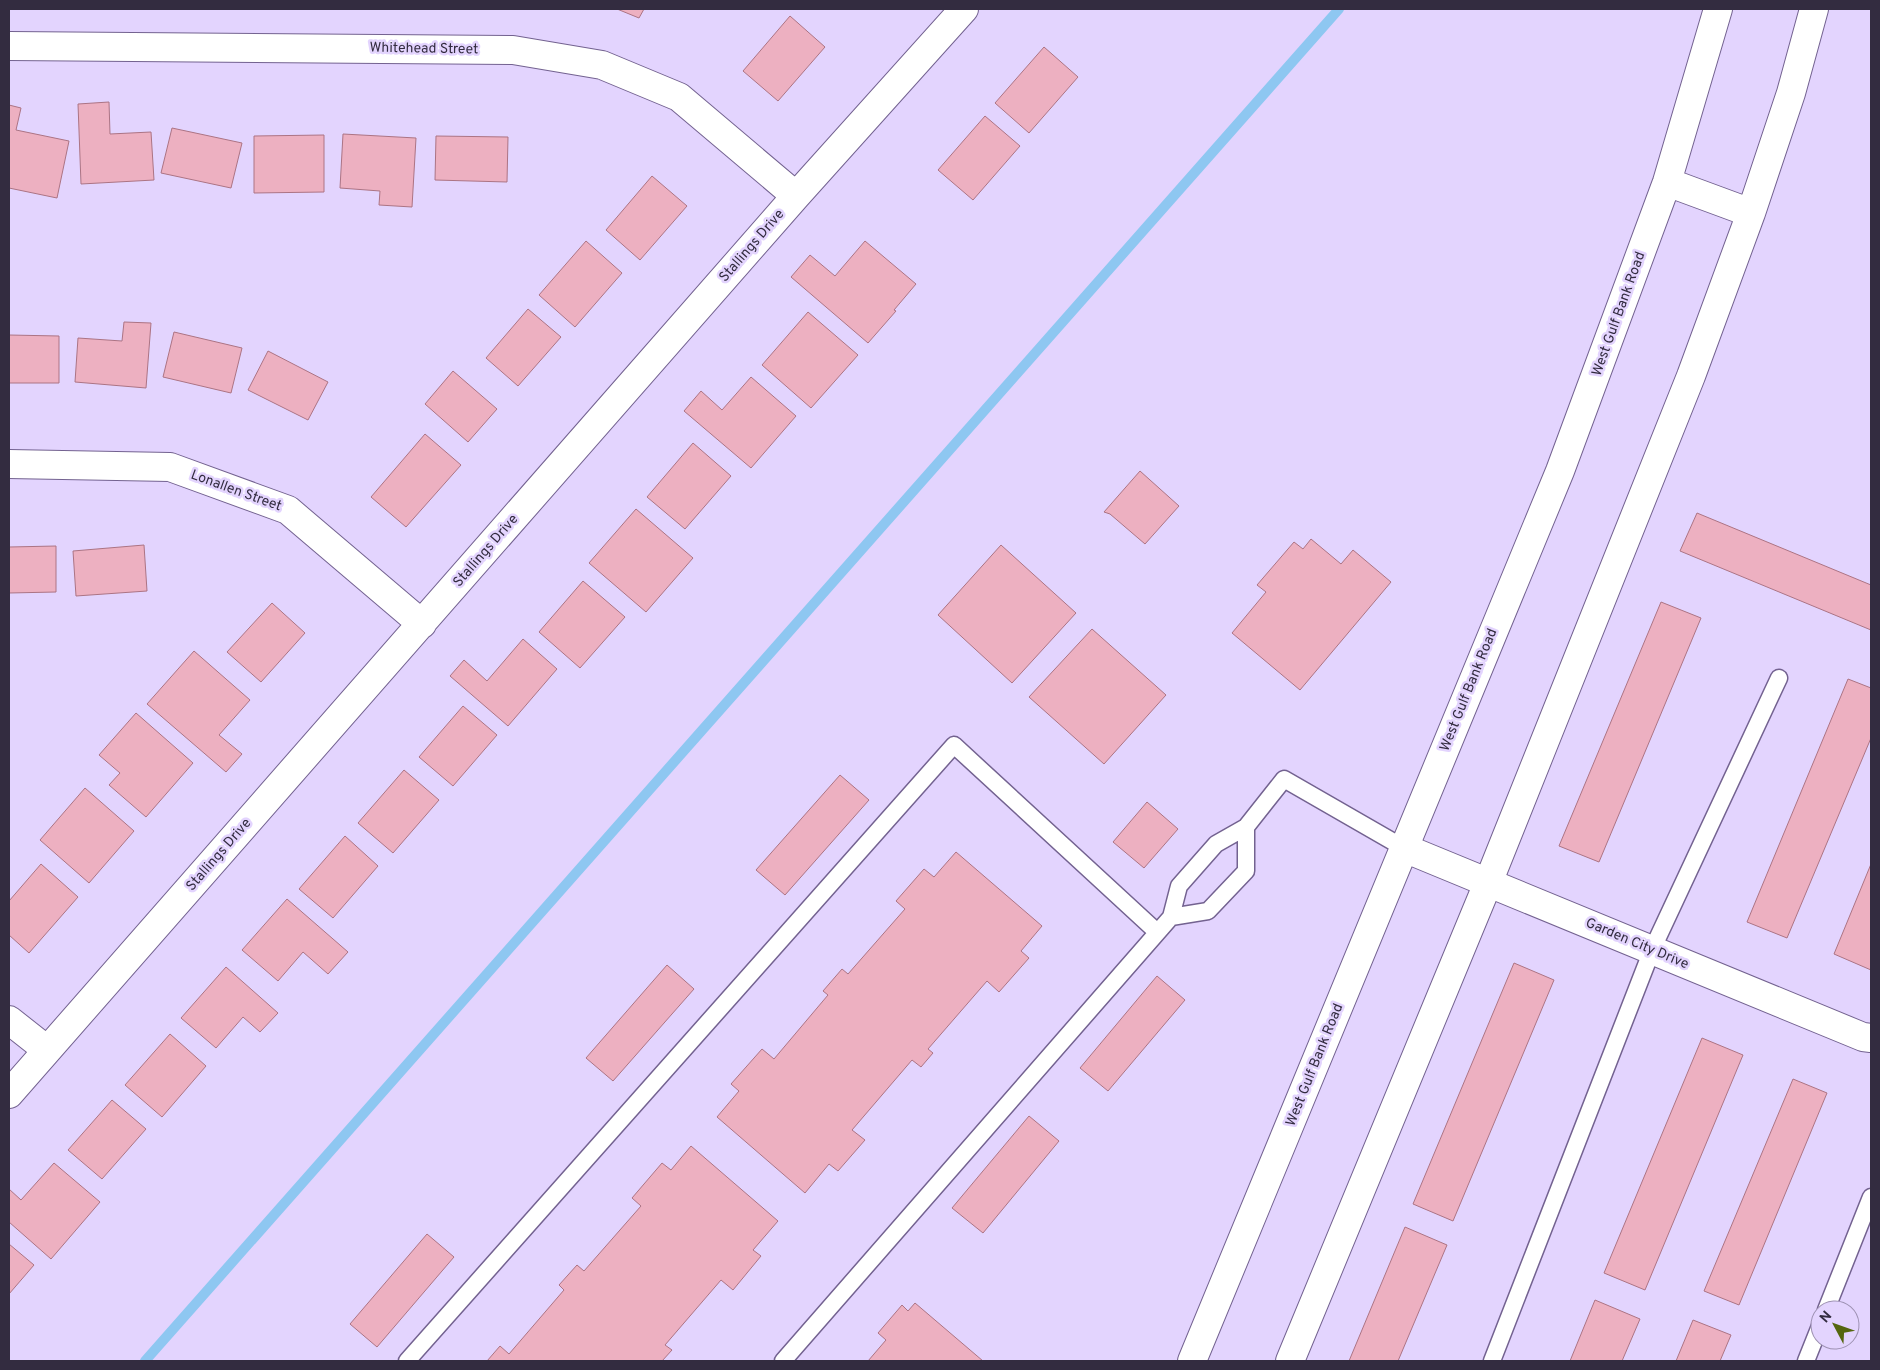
<svg xmlns="http://www.w3.org/2000/svg" width="1880" height="1370" font-family="Overpass,sans-serif">
	<rect width="100%" height="100%" fill="#e3d4fe"/>
	<g fill="none" stroke-linecap="round" stroke-linejoin="round">
		<path stroke="#8ec7f1" stroke-width="10" d="M145,1361L1339,9"/>
	</g>
	<path fill="#edb0c1" stroke="#ac7484" d="M617,9H644L639,18Z
		M790,16L825,47L778,101L743,71Z
		M1044,47L1078,77L1029,133L995,103Z
		M109,102L110,134L151,132L154,180L81,184L78,104Z
		M9,105L21,108L16,130L69,141L57,198L9,188Z
		M985,116L1020,146L973,200L938,170Z
		M172,128L242,143L231,188L161,173Z
		M343,134L416,138L412,207L379,205L380,191L340,188Z
		M324,135V192L254,193V136Z
		M436,136L508,137L507,182L435,180Z
		M652,176L687,206L640,260L606,230Z
		M586,241L622,273L575,327L539,295Z
		M865,241L916,284L894,310L896,311L868,343L791,277L810,255L835,276Z
		M528,309L561,337L518,386L486,358Z
		M808,312L858,355L811,408L762,365Z
		M124,322L151,323L146,388L75,382L78,338L122,341Z
		M174,332L242,348L231,393L163,377Z
		M9,335L59,336V383H9Z
		M268,351L328,382L308,420L248,390Z
		M453,371L497,409L468,442L425,404Z
		M751,377L796,416L751,468L684,411L701,391L722,410Z
		M425,434L461,465L406,527L371,497Z
		M693,443L731,476L685,529L647,497Z
		M1140,471L1179,506L1145,544L1110,514L1104,512Z
		M636,509L693,558L646,612L589,563Z
		M1697,513L1871,585V630L1680,551Z
		M1311,539L1341,564L1353,550L1391,582L1300,690L1232,633L1266,592L1257,585L1294,542L1303,549Z
		M144,545L147,591L76,596L73,551Z
		M1001,545L1076,613L1012,683L938,615Z
		M56,546V592L9,593V547Z
		M583,581L625,617L580,668L539,632Z
		M1661,602L1701,618L1599,862L1559,846Z
		M272,603L305,633L261,682L227,652Z
		M1092,629L1166,695L1104,764L1029,697Z
		M523,639L557,669L508,726L450,676L464,660L487,681Z
		M194,651L250,700L219,735L242,754L226,772L147,704Z
		M1848,679L1871,688V738L1787,938L1747,922Z
		M463,706L497,735L453,786L419,757Z
		M136,713L193,763L146,817L109,785L120,773L99,755Z
		M404,770L439,800L393,853L358,823Z
		M840,775L869,800L785,895L756,870Z
		M85,788L134,831L89,883L40,840Z
		M1147,802L1178,829L1144,868L1113,842Z
		M345,836L378,866L333,918L299,889Z
		M956,852L1042,926L1021,951L1029,958L999,992L987,981L928,1049L933,1053L921,1067L912,1060L852,1130L865,1140L838,1171L829,1164L805,1193L717,1117L739,1091L731,1084L762,1049L774,1059L828,995L823,991L842,969L848,974L905,909L896,901L924,869L934,877Z
		M41,864L78,897L29,953L9,935V901Z
		M1871,864V970L1834,954Z
		M287,899L348,952L328,974L303,952L278,981L242,950Z
		M1514,963L1554,980L1453,1221L1413,1204Z
		M667,965L694,989L613,1081L586,1058Z
		M226,967L278,1013L260,1032L243,1017L216,1048L181,1018Z
		M1157,976L1185,1000L1108,1091L1080,1068Z
		M170,1034L206,1066L162,1117L125,1085Z
		M1702,1038L1743,1055L1645,1290L1604,1273Z
		M1793,1079L1827,1093L1739,1305L1704,1291Z
		M112,1100L146,1129L102,1179L68,1150Z
		M1029,1116L1059,1141L983,1233L952,1208Z
		M691,1146L778,1221L753,1250L761,1256L733,1290L721,1280L665,1345L672,1350L662,1361H487L500,1346L509,1354L564,1290L559,1285L577,1265L584,1271L641,1206L632,1198L662,1163L671,1170Z
		M54,1163L100,1202L51,1259L9,1222V1189L21,1200Z
		M1405,1227L1447,1245L1398,1361H1349Z
		M427,1234L454,1257L377,1347L350,1324Z
		M9,1244L34,1265L9,1294Z
		M1595,1300L1640,1319L1622,1361H1570Z
		M915,1303L983,1361H868L886,1340L878,1333L902,1305L908,1311Z
		M1693,1320L1731,1335L1720,1361H1676Z"/>
	<g fill="none" stroke-linecap="round" stroke-linejoin="round">
		<defs>
			<path id="lane" d="M1171,917L1208,911L1246,871V827
				M1826,1310L1871,1197
				M407,1361L954,745L1157,932
				M783,1361L1171,917L1179,886L1216,844L1246,827L1284,779L1404,848
				M1492,1361L1652,950L1779,678
				M1806,1361L1820,1326"/>
			<path id="street" d="M9,46L513,50L602,65L679,97L796,196
				M9,464L170,467L288,510L422,624
				M1404,848L1863,1037L1871,1038
				M9,1020L47,1050
				M9,1094L796,196L964,9"/>
			<path id="secondary" d="M1667,182L1751,213
				M1192,1361L1560,471L1667,182L1718,9
				M1290,1361L1488,883L1691,376L1751,213L1791,93L1814,9"/>
		</defs>
		<use href="#lane" stroke="#736290" stroke-width="19"/>
		<use href="#street" stroke="#736290" stroke-width="30"/>
		<use href="#secondary" stroke="#736290" stroke-width="30"/>
		<use href="#lane" stroke="#fff" stroke-width="16"/>
		<use href="#street" stroke="#fff" stroke-width="28"/>
		<use href="#secondary" stroke="#fff" stroke-width="28"/>
	</g>
	<g text-anchor="middle" dominant-baseline="central" stroke-width="5" stroke-linejoin="round" paint-order="stroke">
		<g font-size="14" fill="#332c40" stroke="#e3d4fe">
			<text transform="translate(424 49) rotate(1)">Whitehead Street</text>
			<text transform="translate(752 246) rotate(-49)">Stallings Drive</text>
			<text transform="translate(1619 314) rotate(-70)">West Gulf Bank Road</text>
			<text transform="translate(236 491) rotate(20)">Lonallen Street</text>
			<text transform="translate(486 551) rotate(-49)">Stallings Drive</text>
			<text transform="translate(1469 690) rotate(-68)">West Gulf Bank Road</text>
			<text transform="translate(219 855) rotate(-49)">Stallings Drive</text>
			<text transform="translate(1637 944) rotate(23)">Garden City Drive</text>
			<text transform="translate(1315 1065) rotate(-68)">West Gulf Bank Road</text>
		</g>
	</g>
	<rect width="1880" height="1370" fill="none" stroke="#332c40" stroke-width="20"/>
	<g transform="translate(1835 1325) rotate(311)"><circle r="24" fill="#e3d4fe" stroke="#9d91b2"/>
	<path d="M0-4L9 19L0 12L-9 19Z" fill="#55660f"/>
	<text y="-8" font-size="14" font-weight="bold" text-anchor="middle" fill="#332c40">N</text>
	</g>
</svg>
